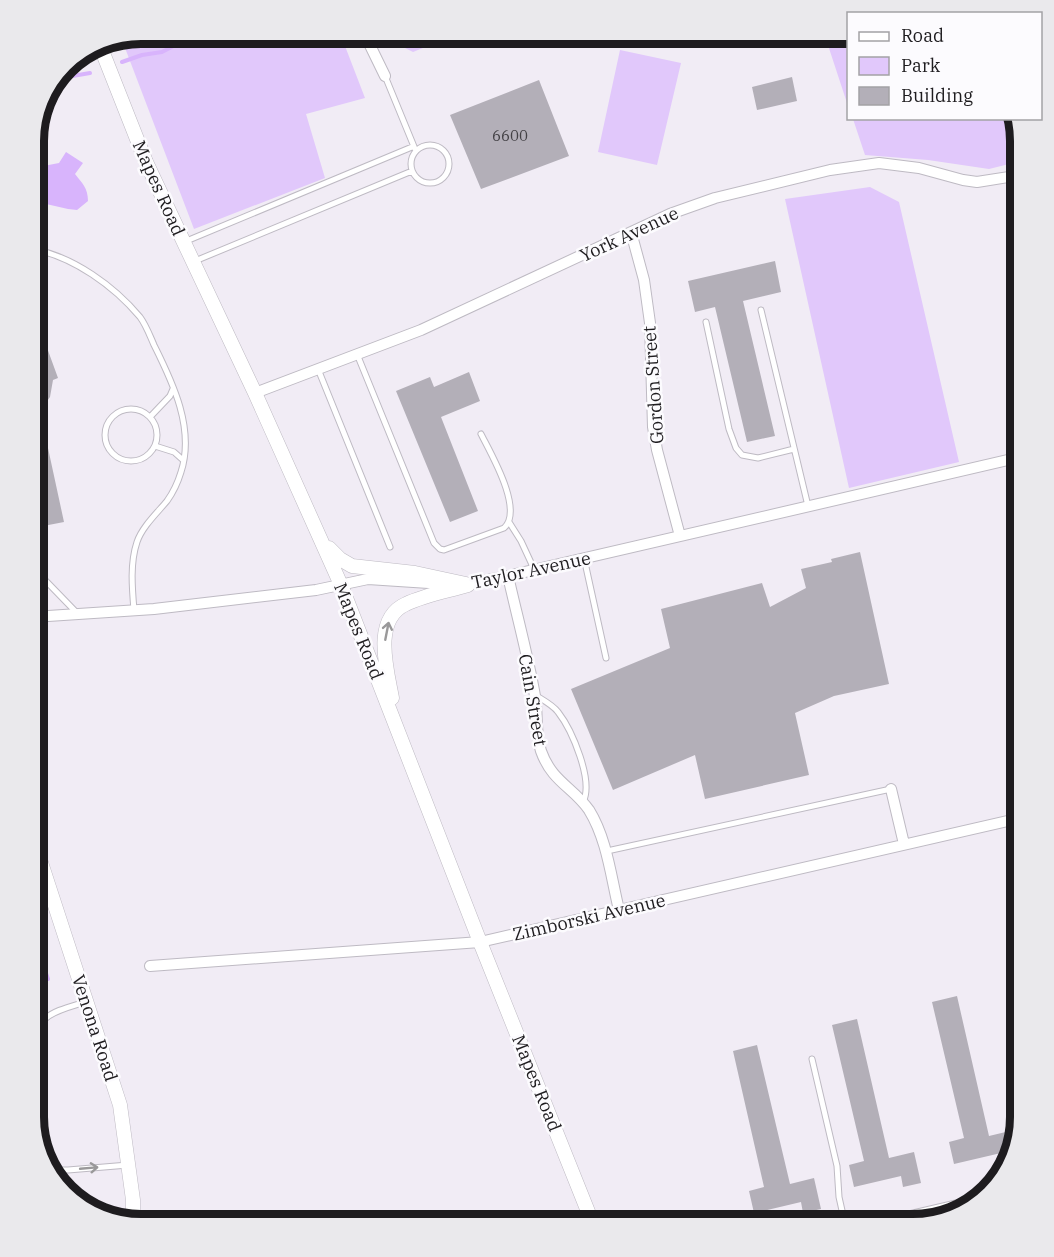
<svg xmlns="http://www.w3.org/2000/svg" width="1054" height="1257" font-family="'IBM Plex Serif',serif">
	<rect width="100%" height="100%" fill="#f1ecf5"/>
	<path fill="#e1c8fb" d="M140,33H340L365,98L306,114L325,178L194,229L122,40Z
		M405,33H460L413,52L401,46Z
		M824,33H848V106Z
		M620,50L681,63L657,165L598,152Z
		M853,119H1014L1021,140V161L989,169L928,160L865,155Z
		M870,187L899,202L959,462L849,488L785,199Z
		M475,1212L514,1222L515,1224H430Z"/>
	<path fill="#d8b4fc" d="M66,152L83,163L75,174C82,183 88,188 88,201L77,210L68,209L33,201V168L59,163Z"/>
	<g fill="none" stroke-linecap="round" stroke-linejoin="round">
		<path stroke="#d8b4fc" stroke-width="4" d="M122,62L142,55L162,52L198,33
			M55,79L90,73
			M33,937L48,979"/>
	</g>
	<path fill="#b3afb8" d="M792,77L797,101L757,110L752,87Z
		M539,80L569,156L481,189L450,115Z
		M775,261L781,292L743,301L775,436L747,442L715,307L695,312L688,281Z
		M34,312L58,378L53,380L50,397L40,411L64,522L33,528Z
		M469,372L480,401L441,417L478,511L450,522L396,391L430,377L434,387Z
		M860,552L889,684L834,696L795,713L809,775L705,799L695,755L613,790L571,689L670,648L661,609L762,583L770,607L806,588L801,569L832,562L831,559Z
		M957,996L989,1136L1014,1130L1016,1138L1010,1163L1003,1164L1001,1153L954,1164L949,1142L964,1138L932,1002Z
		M857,1019L889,1158L914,1152L921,1183L903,1187L901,1176L854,1187L849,1165L864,1161L832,1025Z
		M757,1045L790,1184L814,1178L821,1209L803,1213L801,1202L754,1213L749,1191L764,1187L733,1051Z"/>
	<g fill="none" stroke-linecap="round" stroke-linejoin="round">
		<defs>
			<path id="service" d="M385,76L415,149
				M411 164a19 19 0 1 1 38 0a19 19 0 1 1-38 0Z
				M184,242L412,147
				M33,249C74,257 114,286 140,317C146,325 150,336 154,345C173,383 195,429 181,472C178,482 172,494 167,501C157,513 142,527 137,542C130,563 132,587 134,610
				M195,261L412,171
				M761,310L808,506
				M706,322L729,429L736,448L742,455L758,458L794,449
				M357,354L434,543L440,549L444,550L504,528C524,510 491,454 481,434
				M318,369L390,547
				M105 435a26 26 0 1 1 52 0a26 26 0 1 1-52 0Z
				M150,417L170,396L173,389
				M155,446L174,452L183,460
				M509,522L521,541L534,569
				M584,558L606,658
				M33,573L44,579L76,612
				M535,695C543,700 553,705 558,712C572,730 594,781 583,802
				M607,851L891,789
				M812,1059L837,1166L839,1197L845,1224
				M33,1066C35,1053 36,1029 45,1019C54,1010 73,1006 85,1002
				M49,1170H68L128,1165"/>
			<path id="minor" d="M364,33L385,76
				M631,232L644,280L650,323L653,427L657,450L680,536
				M255,393L421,330L670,214L715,198L830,170L879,163L919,168L963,180L977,182L1021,175
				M508,576C517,616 528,656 535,696C538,714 535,733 541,751C552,782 573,787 589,810C607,839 611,877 619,910
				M463,585L508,576L1021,457
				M33,617L154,609L316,590L368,579L444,584
				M891,789L904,844
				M150,966L480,942L1021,818
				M876,1224L979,1200"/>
			<path id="tertiary" d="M101,48L146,162L255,393L341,585L480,942L593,1224
				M329,548L340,559L352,566L415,573L466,584
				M392,698C387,670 372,619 406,604C425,595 448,591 468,585
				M33,838L120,1105L133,1200V1222"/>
		</defs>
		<use href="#service" stroke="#bebac3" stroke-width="7"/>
		<use href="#minor" stroke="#bebac3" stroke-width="12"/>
		<use href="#tertiary" stroke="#bebac3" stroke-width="15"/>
		<use href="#service" stroke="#fff" stroke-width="5"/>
		<use href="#minor" stroke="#fff" stroke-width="10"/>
		<use href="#tertiary" stroke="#fff" stroke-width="14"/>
	</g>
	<defs><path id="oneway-shaft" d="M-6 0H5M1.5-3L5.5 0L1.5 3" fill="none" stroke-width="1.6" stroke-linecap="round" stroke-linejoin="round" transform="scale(1.5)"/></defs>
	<g stroke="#9a999a">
		<use href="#oneway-shaft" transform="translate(387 631) rotate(-79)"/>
		<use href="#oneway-shaft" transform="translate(89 1168) rotate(-5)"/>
	</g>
	<g text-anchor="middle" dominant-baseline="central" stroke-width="5" stroke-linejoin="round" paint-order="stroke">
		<g font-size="15" fill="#434145">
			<text x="510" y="135">6600</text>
		</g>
		<g font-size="18" fill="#1e1c1f" stroke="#fcfbfe">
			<text transform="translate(159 188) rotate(66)">Mapes Road</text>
			<text transform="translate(629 234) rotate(-25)">York Avenue</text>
			<text transform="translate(653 385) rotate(-94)">Gordon Street</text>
			<text transform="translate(531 570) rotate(-12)">Taylor Avenue</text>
			<text transform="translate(359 631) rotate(68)">Mapes Road</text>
			<text transform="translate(533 700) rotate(80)">Cain Street</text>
			<text transform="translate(589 917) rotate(-13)">Zimborski Avenue</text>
			<text transform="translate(95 1028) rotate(72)">Venona Road</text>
			<text transform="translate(537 1083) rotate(68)">Mapes Road</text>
		</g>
	</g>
	<path d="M0 0H1054V1257H0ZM141 44H913A97 97 0 0 1 1010 141V1117A97 97 0 0 1 913 1214H141A97 97 0 0 1 44 1117V141A97 97 0 0 1 141 44Z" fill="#eae9ec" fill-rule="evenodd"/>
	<path fill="none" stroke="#1e1c1f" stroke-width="8" d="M141 44H913A97 97 0 0 1 1010 141V1117A97 97 0 0 1 913 1214H141A97 97 0 0 1 44 1117V141A97 97 0 0 1 141 44Z"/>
	<rect x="847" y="12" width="195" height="108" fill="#fcfbfe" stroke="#a3a2a5" stroke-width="1.5"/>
	<rect x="859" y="32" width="30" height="9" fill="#ffffff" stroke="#a3a2a5" stroke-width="1.5"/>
	<text x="901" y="42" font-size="18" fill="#1e1c1f">Road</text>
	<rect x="859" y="57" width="30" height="18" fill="#e1c8fb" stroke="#a3a2a5" stroke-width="1.5"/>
	<text x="901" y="72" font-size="18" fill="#1e1c1f">Park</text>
	<rect x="859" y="87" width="30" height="18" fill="#b3afb8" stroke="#a3a2a5" stroke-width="1.5"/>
	<text x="901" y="102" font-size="18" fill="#1e1c1f">Building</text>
</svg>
